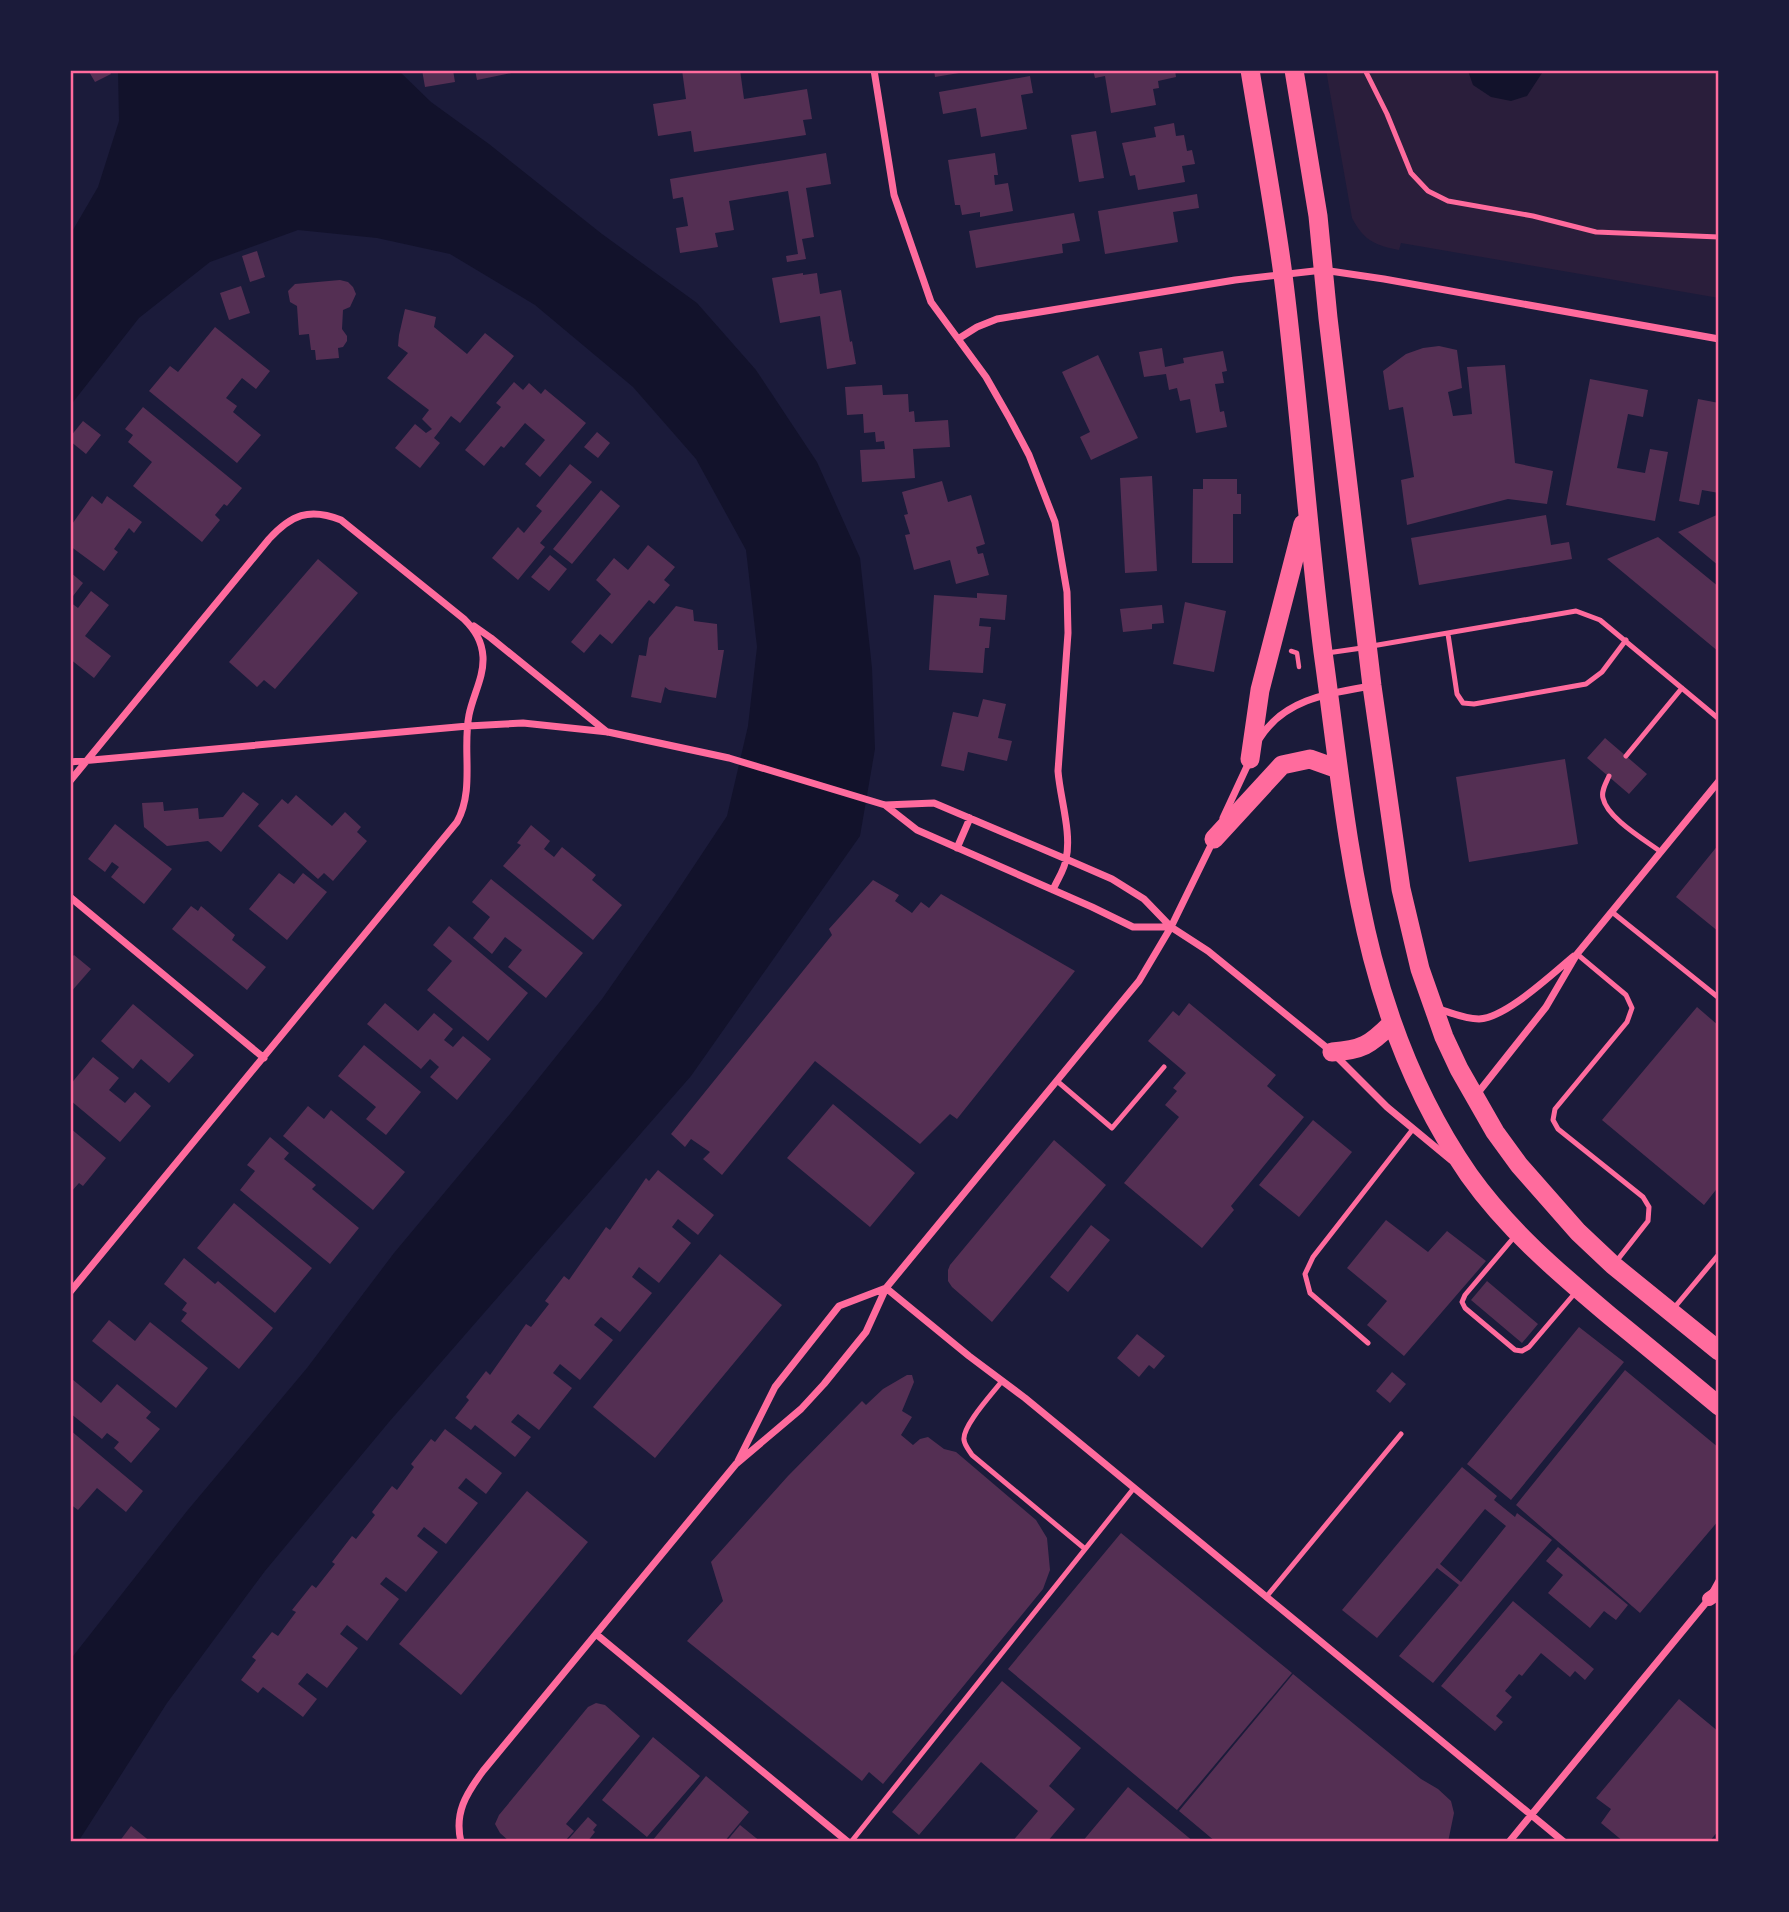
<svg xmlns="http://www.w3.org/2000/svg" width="1789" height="1912" font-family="'Archivo Narrow',sans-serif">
	<rect width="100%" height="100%" fill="#1b1b3a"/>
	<path fill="#2a1e3b" d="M1326,70H1719V298L1401,243L1399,250C1375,245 1364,241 1352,218Z"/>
	<path fill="#12122b" d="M118,70H398L431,102L489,144L602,234L697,303L756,370L817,462L860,558L872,668L875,749L860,836L691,1076L389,1422L265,1571L167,1703L78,1842H70V1660L187,1511L307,1368L394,1253L510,1114L602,999L672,899L727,816L748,726L757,647L746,550L696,459L633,387L535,305L450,254L377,238L298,230L210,262L139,318L70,406V235L98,187L119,121Z
		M1544,70L1527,96L1511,101L1491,97L1473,85L1468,71Z"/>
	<path fill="#542f53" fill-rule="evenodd" d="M88,70H109L111,74L95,82Z
		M422,70H453L455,82L425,87Z
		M475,70H521V71L477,80Z
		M682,70H740L744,99L807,89L812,119L803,120L806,135L694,152L691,131L658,136L653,104L686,99Z
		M934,70H965V72L935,77Z
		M1093,70H1175L1176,77L1158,81L1159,88L1153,89L1156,105L1111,113L1105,76L1095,78Z
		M1030,76L1033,93L1021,95L1027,129L981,137L976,108L943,114L939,92Z
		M1174,123L1176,136L1184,135L1187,151L1192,150L1195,164L1182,166L1185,182L1138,190L1135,175L1130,176L1122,143L1156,137L1154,127Z
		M1096,131L1104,178L1079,182L1071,135Z
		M826,153L831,184L806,188L814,237L802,239L806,259L787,262L786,256L798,254L788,191L729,201L734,230L715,233L718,247L680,253L676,228L688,226L683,197L673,199L670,179Z
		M995,153L998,175H994L995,185L1008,183L1013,211L980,217V212L962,215L960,205H955L948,160Z
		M1197,194L1199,208L1173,212L1178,242L1105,254L1098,211Z
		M1074,213L1080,241L1062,244L1063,253L976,268L969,231Z
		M257,251L265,277L250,282L242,256Z
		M803,273V275L817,273L820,294L841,290L850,342L852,341L856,364L827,369L820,316L780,323L772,278Z
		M340,280L348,282L353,287L356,294L350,307L343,310L342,329L347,336V341L343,347L338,348L339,358L316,360L315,350H311L309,334L299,335L297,306L290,302L288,291L295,284Z
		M241,286L250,313L229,320L220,293Z
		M405,309L436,317L434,327L467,354L485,333L514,356L460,423L451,416L434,438L440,443L420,468L395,448L415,424L426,433L432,429L422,419L429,410L387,378L408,353L398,346L399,335Z
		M215,327L270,371L256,389L242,378L226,398L237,406L233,412L261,435L237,463L149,391L170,366L178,372Z
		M1439,346L1457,350L1462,388L1448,392L1453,416L1472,414L1467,367L1505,365L1515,463L1553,471L1547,504L1508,499L1407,525L1401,480L1414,477L1403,407L1389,410L1383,371L1406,354L1423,348Z
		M1162,348L1165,367L1184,363L1183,358L1223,351L1227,371L1222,372L1224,383L1215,384L1220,412L1224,411L1227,427L1196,433L1190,399L1180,401L1177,388L1169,390L1166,374L1144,377L1139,352Z
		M1098,355L1138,438L1091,460L1080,437L1090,432L1062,372Z
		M1590,379L1648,390L1643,417L1628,414L1617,468L1645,473L1650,449L1668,452L1655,521L1566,505Z
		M514,382L523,390L529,383L541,394L545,389L586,423L540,477L525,464L545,440L525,423L504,448L501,446L484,466L465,450L501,407L496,403Z
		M882,385L883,395L908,394L909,412L914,411L915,422L948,420L950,447L913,449L915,478L862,482L860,450L885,449L884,441L876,442L875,432L864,433L863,414L847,415L845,387Z
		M1698,399L1719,403V493L1702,490L1699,505L1679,501Z
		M143,407L242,488L227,506L224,504L215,515L220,520L202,542L133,486L152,462L128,442L133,435L125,429Z
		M83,421L101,435L86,454L70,441V437Z
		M597,432L610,443L598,458L584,447Z
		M570,464L592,482L540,543L545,547L518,580L492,558L518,527L524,533L542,511L536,506Z
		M1152,476L1157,571L1125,573L1120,478Z
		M1203,479H1237V494H1241V514H1233V563H1192L1193,489H1203Z
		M942,481L948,502L971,495L985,544L976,547L978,554L983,553L989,575L956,584L950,560L914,570L905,535L910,534L904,515L908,514L902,492Z
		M601,490L620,506L572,564L553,549Z
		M92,496L102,504L107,496L142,522L134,533L129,528L114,549L118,552L104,571L70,546V527Z
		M1719,514V566L1678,532Z
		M1546,515L1551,545L1569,542L1572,559L1419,585L1411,538Z
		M1658,537L1719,587V652L1607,559Z
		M648,545L675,567L664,580L670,585L654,604L649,600L612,644L600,634L584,653L571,642L611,594L596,580L614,558L628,570Z
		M550,555L567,569L549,591L531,577Z
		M318,559L358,593L275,689L264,680L257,687L229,662Z
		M70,572L83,583L70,600Z
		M91,591L109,605L85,636L111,656L94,678L70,659V602L78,608Z
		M977,593L1007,595L1005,620L980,618L979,626L991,627L989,648H985L983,673L929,670L934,595L977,598Z
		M1185,602L1226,611L1214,672L1173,664Z
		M1162,605L1164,623L1152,624V629L1123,632L1120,609Z
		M676,606L693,610L694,621L717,624L718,650H724L716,698L669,690L665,687L661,703L631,697L639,655L646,656L649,638Z
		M983,699L1006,704L998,738L1012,741L1007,761L968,752L964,771L941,766L953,712L978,717Z
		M1605,738L1647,774L1629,794L1587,758Z
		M1565,759L1578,844L1469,862L1456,777Z
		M243,792L259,804L221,852L208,841L167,846L144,827L142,803L163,802L164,811L198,808L199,819L223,817Z
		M296,795L332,826L345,812L361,827L357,832L367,841L333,881L324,873L318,879L258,826L282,799L288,804Z
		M115,824L172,869L144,904L111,877L119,867L112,862L105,872L88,859Z
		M531,825L550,841L544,849L554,857L562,847L596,875L592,880L622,905L593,940L503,866L521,845L517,843Z
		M1719,844V932L1676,897Z
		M279,873L294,884L303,873L327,892L287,940L249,909Z
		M491,879L583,953L546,998L508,967L522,950L505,937L492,954L473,938L490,917L472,902Z
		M873,880L899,895L895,901L912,913L921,902L929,908L941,894L1075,971L957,1119L950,1114L920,1144L815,1061L722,1175L703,1159L710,1152L691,1139L685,1147L671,1134L832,935L829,929Z
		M191,906L198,911L201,906L235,935L232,940L266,967L247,990L172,929Z
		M449,926L528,993L488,1041L427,990L452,961L433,945Z
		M74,955L91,969L70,993V959Z
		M385,1003L418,1031L434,1013L453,1029L444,1040L453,1047L463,1036L491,1059L457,1100L430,1077L439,1067L430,1059L421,1069L367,1024Z
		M1189,1003L1276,1075L1267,1086L1304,1117L1231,1206L1234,1210L1202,1248L1124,1183L1179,1117L1165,1105L1177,1091L1173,1088L1186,1073L1148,1041L1173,1011L1179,1016Z
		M133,1004L194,1055L169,1083L141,1059L133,1069L101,1041Z
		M1697,1007L1719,1026V1186L1704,1205L1602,1120Z
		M364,1045L421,1092L386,1135L366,1119L376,1107L338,1076Z
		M93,1057L119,1078L109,1090L125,1103L135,1092L151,1106L120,1142L70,1100V1085Z
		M833,1104L915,1173L870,1227L787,1158Z
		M308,1106L324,1119L331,1110L405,1172L373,1210L283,1136Z
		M1313,1120L1352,1152L1299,1217L1259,1185Z
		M70,1128L106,1158L83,1186L79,1183L70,1193Z
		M270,1137L289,1153L284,1159L316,1185L312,1189L359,1228L330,1264L240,1190L255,1171L247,1165Z
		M1054,1140L1106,1185L992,1322L952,1287L948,1281V1270L950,1265Z
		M658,1170L714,1215L698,1235L678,1219L672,1227L691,1243L659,1283L639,1267L632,1277L652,1293L620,1332L601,1317L594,1325L613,1340L580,1380L560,1364L553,1373L572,1388L539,1430L518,1414L511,1422L531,1437L515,1457L475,1425L471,1430L455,1418L469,1400L466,1397L486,1371L490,1375L526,1324L531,1327L549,1304L545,1301L564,1276L569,1280L606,1227L610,1230L646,1178L649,1181Z
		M234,1203L312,1268L275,1313L197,1248Z
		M1386,1220L1428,1252L1447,1231L1486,1261L1404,1356L1367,1325L1387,1301L1347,1268Z
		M1091,1225L1110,1240L1068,1292L1050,1277Z
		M720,1254L782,1305L655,1458L593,1407Z
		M184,1258L215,1284L218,1281L273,1328L239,1369L181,1321L187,1313L182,1310L187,1303L164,1284Z
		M1487,1281L1538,1324L1522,1343L1471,1300Z
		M109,1320L135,1341L150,1322L208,1368L176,1408L92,1341Z
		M1579,1327L1624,1362L1511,1500L1467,1464Z
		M1137,1334L1165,1356L1154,1369L1149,1365L1139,1377L1117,1358Z
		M1625,1370L1719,1448V1520L1640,1613L1516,1505Z
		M1392,1372L1406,1384L1390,1403L1376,1391Z
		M907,1375H912L914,1382L902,1411L912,1417L901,1435L913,1445L920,1439L928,1437L944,1449L956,1452L1036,1520L1047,1538L1050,1570L1043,1589L883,1784L869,1772L862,1781L687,1641L723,1601L711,1562L788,1476L862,1401L866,1405L883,1389Z
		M72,1379L101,1403L117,1384L151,1412L146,1418L160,1429L131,1463L114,1448L119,1442L107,1433L102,1439L70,1413V1381Z
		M445,1429L502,1473L486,1494L466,1478L458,1488L478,1503L446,1544L424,1527L417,1536L438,1552L406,1592L386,1577L380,1584L399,1599L367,1641L347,1625L340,1634L358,1648L327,1688L307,1673L298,1684L317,1699L303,1717L263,1687L258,1693L241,1680L256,1660L252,1657L272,1632L278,1636L296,1612L292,1610L312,1585L316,1588L335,1564L332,1562L352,1536L356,1539L375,1515L372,1512L392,1486L397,1490L414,1467L411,1464L431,1439L435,1442Z
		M70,1430L143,1491L126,1512L97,1488L78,1510L70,1504Z
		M1462,1467L1497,1496L1494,1500L1515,1517L1517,1513L1552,1540L1433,1683L1399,1656L1459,1585L1437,1568L1377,1638L1342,1610ZM1485,1509L1506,1526L1461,1582L1440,1564Z
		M527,1491L588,1542L461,1695L399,1644Z
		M1121,1533L1292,1673L1177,1810L1008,1669Z
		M1558,1547L1628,1605L1616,1620L1604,1611L1590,1628L1548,1593L1563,1575L1546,1561Z
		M1513,1601L1594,1669L1585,1680L1575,1671L1570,1677L1541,1653L1522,1676L1519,1674L1505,1691L1512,1697L1496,1716L1503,1722L1495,1731L1441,1686Z
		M1293,1674L1421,1779L1438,1789L1451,1801L1454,1813L1448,1842H1216L1179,1811Z
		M1002,1681L1081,1748L1049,1786L1075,1809L1047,1842H1012L1038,1811L981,1762L919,1835L892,1812Z
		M1679,1699L1719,1732V1830L1709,1842H1624L1601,1823L1611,1809L1596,1798Z
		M596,1703L605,1705L640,1736L566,1824L574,1831L564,1842H510L500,1833L495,1824L499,1815L588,1707Z
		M653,1737L700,1776L647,1837L602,1800Z
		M706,1776L749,1812L724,1842H654L652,1841Z
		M1128,1787L1194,1842H1082Z
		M588,1817L597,1825L593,1830L595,1832L587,1842H566Z
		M740,1825L761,1842H726Z
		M131,1826L151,1842H119Z"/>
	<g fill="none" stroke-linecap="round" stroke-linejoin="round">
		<path stroke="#ff6b9d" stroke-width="4.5" d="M1291,651L1297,653L1299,667"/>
		<path stroke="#ff6b9d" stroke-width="5" d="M1365,70L1387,114L1411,173L1428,191L1448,201L1533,216L1596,232L1719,237
			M1448,634L1457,694L1463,703L1474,704L1586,684L1602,672L1626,640
			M1372,646L1576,611L1600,620L1719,719
			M1327,653L1362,648
			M1626,756L1682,688
			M1609,776C1606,783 1601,791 1603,798C1607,818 1645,840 1661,852
			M1612,912L1719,998
			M1577,954L1626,995L1632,1008L1627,1022L1555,1109L1553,1120L1558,1129L1643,1197L1649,1207L1648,1221L1615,1263
			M1057,1081L1112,1128L1164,1067
			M1515,1236L1465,1295L1462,1302L1465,1308L1515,1350L1522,1351L1529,1347L1575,1293
			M1674,1308L1719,1254
			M1368,1343L1310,1293L1305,1274L1313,1257L1413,1129
			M1002,1381C993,1393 962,1426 964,1440C965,1446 969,1450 972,1455L1084,1548
			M1267,1596L1401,1434
			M851,1842L1134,1488"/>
		<path stroke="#ff6b9d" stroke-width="7" d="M874,70L894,195L931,302L986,377L1010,419L1029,455L1055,522L1067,592L1068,633L1058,771C1060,798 1072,833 1066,859C1065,869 1057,880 1053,890
			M958,339L977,327L997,319L1235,280L1323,270L1384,279L1719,339
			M474,626L491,638L607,732
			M1260,738C1284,699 1330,693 1371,686
			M70,762L468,726L523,723L608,732L729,758L885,805L934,803L1066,859L1112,879L1144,899L1171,927L1208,951L1332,1052L1387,1107L1451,1160
			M70,781L269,539C291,515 309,507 341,520L464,619C475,630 482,641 483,657C484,677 473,695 469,715C462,750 475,789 457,822L70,1292
			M885,805L917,830L1092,907L1133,927H1171
			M1223,818L1249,762
			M957,848L970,818
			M70,897L264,1058
			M1436,1008C1449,1012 1464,1019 1479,1019C1506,1018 1552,974 1574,956
			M1477,1094L1546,1007L1577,954L1719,781
			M886,1288L969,1356L1025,1398L1564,1842
			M738,1461L775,1387L839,1306L886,1288
			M596,1634L848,1842
			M461,1842C454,1813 466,1794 483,1771L736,1464L801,1409L824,1384L866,1332L886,1288L1139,981L1171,927L1213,841
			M1509,1842L1709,1599L1719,1581"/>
		<path stroke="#ff6b9d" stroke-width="14" d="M1709,1599L1719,1592"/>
		<path stroke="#ff6b9d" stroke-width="19" d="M1250,70C1261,138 1274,207 1283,275C1299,400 1307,527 1323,652C1349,838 1358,1014 1469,1175C1508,1230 1559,1273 1610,1316C1647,1346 1683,1376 1719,1406
			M1294,70L1318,216L1328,318L1372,686L1401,889L1420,969L1444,1037L1459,1069L1495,1132L1519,1165L1578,1232L1613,1265L1719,1351
			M1250,759L1260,690L1303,524
			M1214,839L1282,765L1310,759L1338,769
			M1332,1052C1362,1050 1370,1045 1391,1024"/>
	</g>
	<rect width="1789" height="1912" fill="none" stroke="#1b1b3a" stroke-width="144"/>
	<rect x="72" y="72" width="1645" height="1768" fill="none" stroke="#ff6b9d" stroke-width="2.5"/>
</svg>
